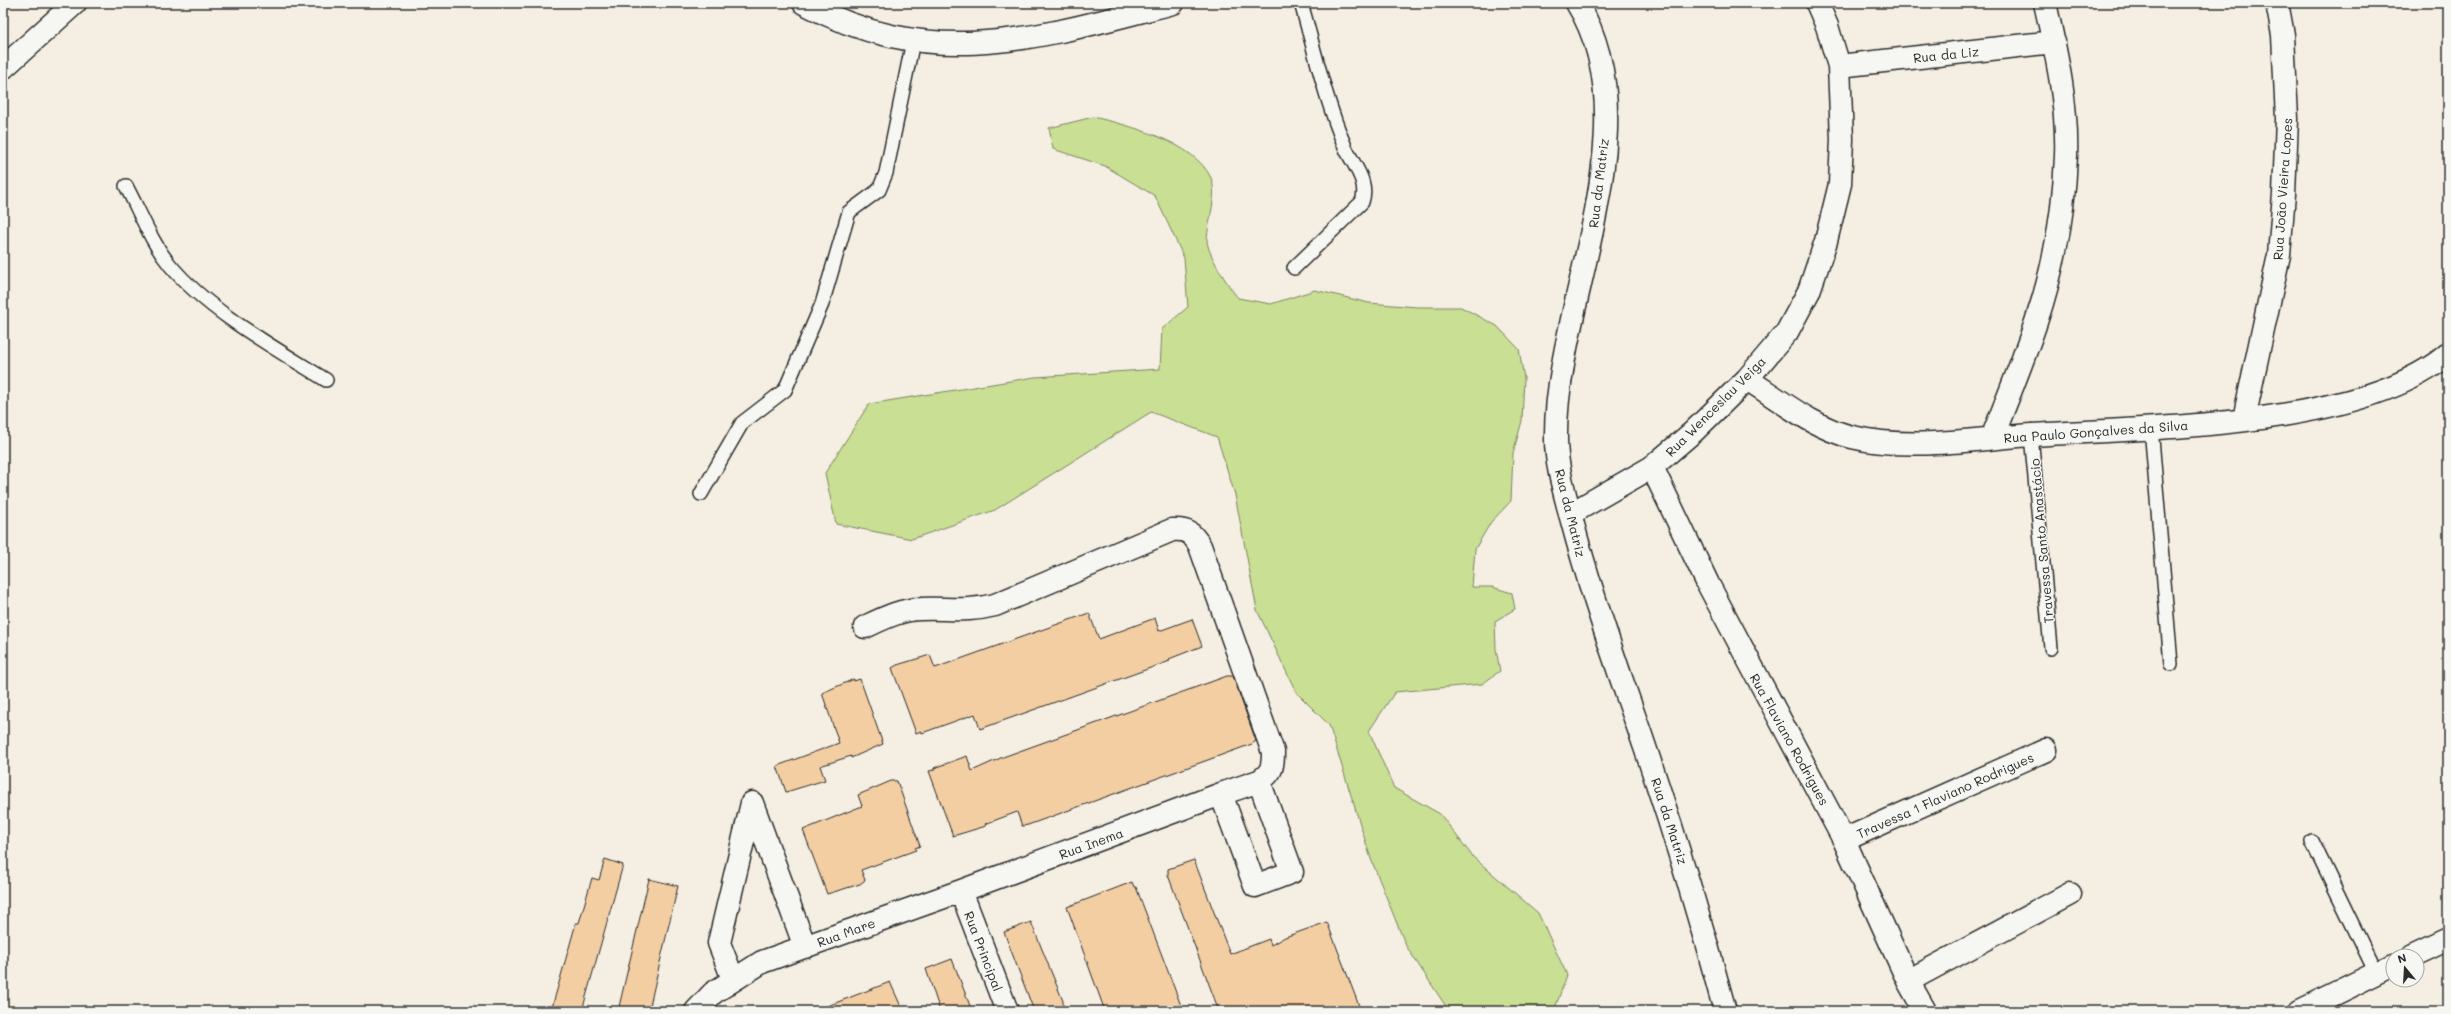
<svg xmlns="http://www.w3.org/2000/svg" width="2451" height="1014" font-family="Mali,sans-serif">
	<rect width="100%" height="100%" fill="#f5eee2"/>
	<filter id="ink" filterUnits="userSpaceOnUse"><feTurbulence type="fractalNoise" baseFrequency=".025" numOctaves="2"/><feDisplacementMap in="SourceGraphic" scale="8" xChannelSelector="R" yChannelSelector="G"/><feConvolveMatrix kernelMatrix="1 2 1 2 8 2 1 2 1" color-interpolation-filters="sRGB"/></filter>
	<g filter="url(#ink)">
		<path fill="#c8df94" stroke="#7a8560" d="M1093,117C1128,125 1195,142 1211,178C1218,194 1208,222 1207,239C1206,252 1229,287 1238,298L1271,304L1315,290L1369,303L1417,307H1461L1497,326L1519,349L1524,378L1522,421L1513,453L1511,501L1491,522L1475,549L1472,587H1492L1512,593L1515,609L1495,621L1496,649L1500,671L1482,684L1395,692L1369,731L1394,788L1440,814L1473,857L1538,913L1567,975L1554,1011H1449L1406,946L1371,859L1329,725L1296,692L1257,610L1235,495L1217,437L1151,412L995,510L912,539L836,524L825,473L869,404L1035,377L1160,369L1162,329L1188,307L1184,258L1155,196L1105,166L1053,149L1049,128Z"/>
		<path fill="#f3cea3" stroke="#2b2b2b" d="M1089,613L1099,639L1155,618L1159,631L1192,619L1202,646L1169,659L1170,661L980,729L975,714L922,733L921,731L916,733L892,668L897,665L930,655L935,668Z
			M1227,676H1233L1256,741L1252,744L1028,825L1022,826L1017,812L985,824L986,826L953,836L929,771L934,770V768L967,756L972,771L1003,757Z
			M854,679V681L860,679L883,744L851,758V756L820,766L825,780L786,792L777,766L839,743L822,693Z
			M891,781H897L920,846L915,848L916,850L861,870L865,880L860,884L827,894L803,830L862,806L858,795Z
			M605,859L623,865L582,1011H551L576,923H579L592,878L599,880Z
			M1194,860L1230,954L1269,939L1271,945L1285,937L1327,922L1361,1011H1219L1168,875V869Z
			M649,879L678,886L653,992L649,1011H618Z
			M1132,882L1134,887H1136L1183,1011H1105L1067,907Z
			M1031,922L1063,1001V1007L1052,1011H1034L1004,932Z
			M952,959L972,1011H940L926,969Z
			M890,982L903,1011H817V1010Z"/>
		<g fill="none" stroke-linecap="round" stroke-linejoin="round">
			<defs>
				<path id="lane" d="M126,186C140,212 151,242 170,265C209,312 275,348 326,380
					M1294,268L1362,202C1369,182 1354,166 1346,149C1326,102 1315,52 1301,3
					M2151,427L2171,664
					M2031,435L2051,648
					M701,494L742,423L785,390L822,304L849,212L879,190L886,173L913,41
					M2312,841L2376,973"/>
				<path id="street" d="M1839,66L2054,42
					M3,68L75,3
					M1747,379C1780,400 1814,428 1852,437C1910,451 1974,439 2032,435C2144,427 2362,429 2448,354
					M2244,419L2279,255L2284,194L2287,119L2283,35L2277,3
					M1992,438C2007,400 2023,361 2036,322C2054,269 2064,211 2066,156C2068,105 2056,52 2045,3
					M1652,467L1708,584L1844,840L1908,981L1925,1011
					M1570,514L1652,467L1693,432L1747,379L1787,332L1809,291L1826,241L1840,184L1842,139L1839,66L1827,26L1817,3
					M865,627C882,619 901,609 921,609C948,608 968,612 995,605L1172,530C1188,529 1192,533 1200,546L1273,752C1273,767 1272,773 1259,781
					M1844,840L2046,750
					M961,891L1007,1011
					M2412,956L2448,939
					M733,979L719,943L752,803L805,947
					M1908,981L2070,894
					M696,1011L713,993L762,962L961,891L1221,794L1259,781L1292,872L1255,886L1221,794
					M2299,1011L2393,965"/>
				<path id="secondary" d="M804,3C933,73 1041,37 1173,3
					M1577,3C1654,128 1554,305 1556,439C1556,466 1565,494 1572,521C1588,582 1608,641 1629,701C1665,803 1697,906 1725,1011"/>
			</defs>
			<use href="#lane" stroke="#2b2b2b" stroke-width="16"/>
			<use href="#street" stroke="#2b2b2b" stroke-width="25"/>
			<use href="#secondary" stroke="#2b2b2b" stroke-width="25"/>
			<use href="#lane" stroke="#f6f6f2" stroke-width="13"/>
			<use href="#street" stroke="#f6f6f2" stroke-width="22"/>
			<use href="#secondary" stroke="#f6f6f2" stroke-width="22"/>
		</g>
	</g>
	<g text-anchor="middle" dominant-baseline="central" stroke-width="3" stroke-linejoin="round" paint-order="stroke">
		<g font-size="13" fill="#2b2b2b" stroke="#f6f6f2">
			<text transform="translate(1946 54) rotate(-6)">Rua da Liz</text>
			<text transform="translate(1598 183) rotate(-83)">Rua da Matriz</text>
			<text transform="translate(2282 189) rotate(-86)">Rua João Vieira Lopes</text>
			<text transform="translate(1715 406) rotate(-45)">Rua Wenceslau Veiga</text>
			<text transform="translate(2096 431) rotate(-4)">Rua Paulo Gonçalves da Silva</text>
			<text transform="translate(1571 513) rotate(76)">Rua da Matriz</text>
			<text transform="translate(2041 541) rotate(-95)">Travessa Santo Anastácio</text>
			<text transform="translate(1790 739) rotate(61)">Rua Flaviano Rodrigues</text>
			<text transform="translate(1945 795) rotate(-24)">Travessa 1 Flaviano Rodrigues</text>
			<text transform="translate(1670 821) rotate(72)">Rua da Matriz</text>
			<text transform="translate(1091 843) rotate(-20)">Rua Inema</text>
			<text transform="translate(846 932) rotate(-20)">Rua Mare</text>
			<text transform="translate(984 951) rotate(69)">Rua Principal</text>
		</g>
	</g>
	<rect width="2451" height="1014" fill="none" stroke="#f6f6f2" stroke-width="16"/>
	<rect x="8" y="8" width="2435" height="998" fill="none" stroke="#2b2b2b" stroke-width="1.5" filter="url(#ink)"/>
	<g transform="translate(2405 968) rotate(342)"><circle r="19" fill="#f6f6f2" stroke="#a5a5a2"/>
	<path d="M0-3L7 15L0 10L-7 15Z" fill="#2b2b2b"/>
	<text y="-6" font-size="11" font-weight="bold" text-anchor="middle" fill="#2b2b2b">N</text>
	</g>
</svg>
